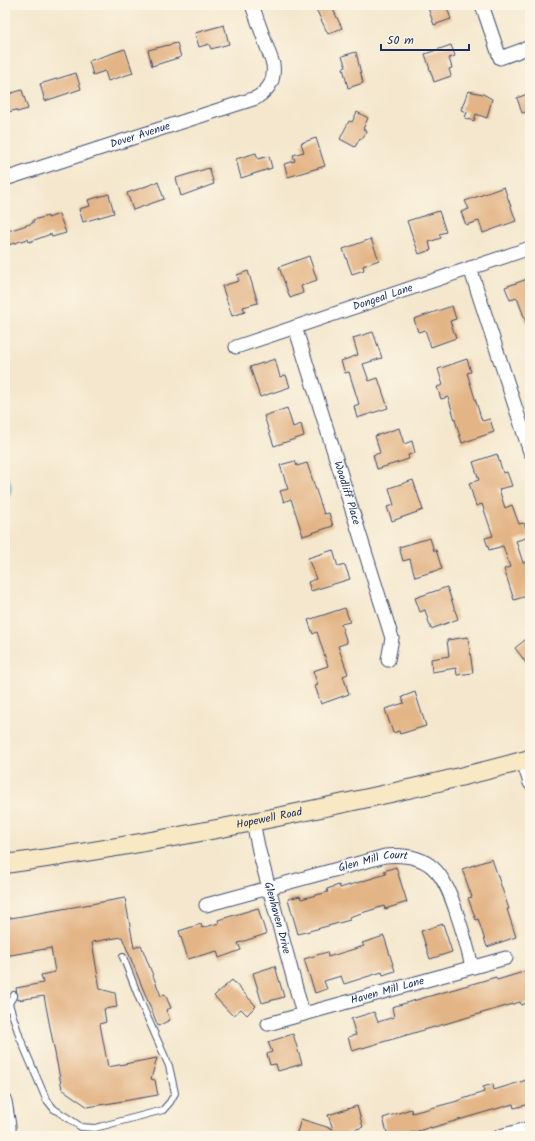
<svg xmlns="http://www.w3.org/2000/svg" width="535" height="1141" font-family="Kalam,sans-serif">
	<rect width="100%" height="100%" fill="#fcf5e5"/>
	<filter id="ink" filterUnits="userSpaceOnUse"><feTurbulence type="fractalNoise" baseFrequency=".025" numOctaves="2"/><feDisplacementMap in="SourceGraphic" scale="8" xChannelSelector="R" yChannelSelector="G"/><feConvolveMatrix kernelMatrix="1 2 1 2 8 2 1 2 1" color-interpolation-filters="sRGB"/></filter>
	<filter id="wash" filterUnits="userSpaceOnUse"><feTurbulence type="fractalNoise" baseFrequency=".012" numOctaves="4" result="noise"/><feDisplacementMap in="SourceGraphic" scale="16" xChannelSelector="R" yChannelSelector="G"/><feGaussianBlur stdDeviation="0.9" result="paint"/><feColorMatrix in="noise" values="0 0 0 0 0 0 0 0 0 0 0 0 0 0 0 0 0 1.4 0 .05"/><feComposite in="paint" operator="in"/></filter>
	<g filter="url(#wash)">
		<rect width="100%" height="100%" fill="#f4e7cd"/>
		<path fill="#5cbbda" stroke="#3c759c" d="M5,470C11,485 15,488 5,502Z"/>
		<g id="blocks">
			<path fill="#e3b485" d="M314,5H331L342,28L328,34Z
				M427,5H446L451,19L434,25Z
				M224,25L229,44L211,49L209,44L199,47L195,33Z
				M177,43L181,57L152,66L148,50Z
				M451,45L455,56L449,58L452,68L449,69L451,76L434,82L425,54Z
				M125,49L133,73L108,81L105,71L93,75L89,61Z
				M356,52L363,83L348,88L343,68L346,67L342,56Z
				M76,73L81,89L45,101L40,84Z
				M22,90L28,109L17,112L16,110L5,113V95Z
				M468,91L483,94L492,99L487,118L476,114L474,121L465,118L467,112L461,110Z
				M530,93V111L522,113L517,98Z
				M357,112L368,118L363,129L367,131L362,139L360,138L355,147L340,139L349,121L352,122Z
				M316,138L325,166L288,177L284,164L295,161L293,155L304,152L301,143Z
				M256,153L258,159L269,156L272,168L241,178L236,159Z
				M209,168L214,184L181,196L176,178Z
				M158,182L164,199L133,210L127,193Z
				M504,187L516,221L483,233L479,221L466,225L461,212L469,209L465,201Z
				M109,194L114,213L83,222L79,209L90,206L88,200Z
				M439,211L446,232L439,234L441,238L429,242L431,250L419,254L407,221Z
				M59,214L66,233L52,237L51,234L29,242L28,239L5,246V232L33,223V220L48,216V218Z
				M371,239L379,260L363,266L364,270L352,274L343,249Z
				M309,256L317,280L301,286L303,293L290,298L279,267Z
				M248,271L258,303L243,307L245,312L232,316L222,286L239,281L237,275Z
				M530,278V330H529L517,298L510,300L505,287Z
				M452,306L456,319L450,321L456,338L431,347L425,330L418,332L414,319Z
				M373,332L382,358L363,364L369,381L378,378L388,408L357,418L354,406L359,404L349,372L345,373L341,361L358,355L353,338Z
				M275,359L280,377L286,375L290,387L260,397L250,367Z
				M467,359L471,372L467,373L482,421L490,419L494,432L462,443L448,397L441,399L437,387L443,385L438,369Z
				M287,408L293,427L301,424L304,436L274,446L264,416Z
				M399,428L404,444L412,441L415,453L408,455L409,459L377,469L373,455L380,453L375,436Z
				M497,454L503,473L507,472L512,486L499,489L505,508L512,505L519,524L524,523L529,537L516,541L523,563L528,561L530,567V595L514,600L504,569L510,567L503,546L489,550L485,538L493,536L482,504L476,506L469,483L479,480L473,462Z
				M295,461L297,466L307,463L324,514L329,513L333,526L303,536L291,499L284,502L280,491L288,489L280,465Z
				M413,480L423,510L392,521L387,507L394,505L389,488Z
				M430,538L434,551L436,550L442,569L415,577L410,559L403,561L399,547Z
				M333,550L338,567L345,565L350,579L311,591L308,582L316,579L308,558Z
				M447,587L458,619L431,629L425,610L420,612L415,598Z
				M345,608L350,622L341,624L347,643L338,646L348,674L343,676L349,694L321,704L315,686L318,685L313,671L328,666L317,632L313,634L308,620Z
				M530,636V668L515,648Z
				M468,637L473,673L457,675L456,668L432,672L431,659L449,656L447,640Z
				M415,692L426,726L400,734L399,731L393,733L385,709L404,703L402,697Z
				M492,859L509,909H507L516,937L487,947L478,919L476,920L468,898L472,897L462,869Z
				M396,867L407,902L385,909L384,906L349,917L350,920L298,934L288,899L300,896L301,899L328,892L327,889L339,885L340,888L386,874L384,871Z
				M125,898L134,948L141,945L161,996L165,994L171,1008L166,1010L170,1020L158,1026L122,937L92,942L100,989L115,993L117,1007L104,1009L106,1022L100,1024L108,1067L157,1058L151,1079L155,1080L158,1095L88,1107L62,1089L44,996L18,1000L16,988L43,983L41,975L55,972L51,948L5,956V919Z
				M258,908L266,934L238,943L241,950L219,958L217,951L188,959L179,931L201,924L202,928L219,923L218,920Z
				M443,924L452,952L430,959L421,931Z
				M384,936L395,971L383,975L382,972L344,984L341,976L324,981L327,989L315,993L304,959L327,952L328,957L364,946L362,943Z
				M275,966L284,997L262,1003L253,973Z
				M530,970V1002L521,1005L520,1002L352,1051L348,1037L356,1035L351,1019L374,1012L378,1022L394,1017L392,1007L496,977L497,980Z
				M232,980L256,1006L247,1015L241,1009L233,1016L214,996Z
				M293,1034L302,1064L278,1071L276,1064L270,1065L267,1054L272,1052L268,1042Z
				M530,1079V1104L514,1108L513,1104L431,1128V1127L402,1136H388L383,1118L411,1109L412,1113L454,1102L484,1092L483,1087L493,1084L494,1090Z
				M357,1106L363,1127L345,1133L349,1134L348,1136H296L301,1119L333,1129L328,1115Z"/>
		</g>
	</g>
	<g filter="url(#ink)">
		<use href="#blocks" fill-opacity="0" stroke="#3c4b6f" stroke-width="1"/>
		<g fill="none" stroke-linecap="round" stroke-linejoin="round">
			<defs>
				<path id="lane" d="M9,1004L20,1038L46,1099L54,1109L71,1120L81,1127L95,1128L163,1110L170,1102L175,1093L169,1066L141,1003L123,957
					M5,1010L14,995"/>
				<g id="street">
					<path d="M482,5L500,58L530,47"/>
					<path id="s1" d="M5,179L256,98C270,89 275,80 273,64L252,5"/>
					<path d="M470,268L530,452"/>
					<path id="s2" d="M295,327L392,638L388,660"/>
					<path id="s3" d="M236,347L530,248"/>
					<path d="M523,761L530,783"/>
					<path id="s4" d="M253,822L259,851L303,1014"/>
					<path id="s5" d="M206,905L385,856C432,852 444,874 457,914C463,932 468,949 472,967"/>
					<path id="s6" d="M268,1024L506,958"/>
					<path d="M5,1101L9,1126V1136"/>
					<path d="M500,1136L530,1128"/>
				</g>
				<g id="secondary">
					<path id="s7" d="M5,864C88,853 171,838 253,822C346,803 438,784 530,759"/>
				</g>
			</defs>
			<use href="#lane" stroke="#3c4b6f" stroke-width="8"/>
			<use href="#street" stroke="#3c4b6f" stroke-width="15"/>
			<use href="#secondary" stroke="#3c4b6f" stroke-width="20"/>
			<use href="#lane" stroke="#fff" stroke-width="6"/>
			<use href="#street" stroke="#fff" stroke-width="13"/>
			<use href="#secondary" stroke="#f8e8c3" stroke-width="18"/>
		</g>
	</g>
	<g text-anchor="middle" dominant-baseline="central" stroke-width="4" stroke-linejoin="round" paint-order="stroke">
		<g font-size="11" fill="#1b2f5e" stroke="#fcf5e5">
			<text stroke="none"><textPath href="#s1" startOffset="142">Dover Avenue</textPath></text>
			<text stroke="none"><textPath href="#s3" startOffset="155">Dongeal Lane</textPath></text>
			<text stroke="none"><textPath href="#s2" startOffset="174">Woodliff Place</textPath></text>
			<text stroke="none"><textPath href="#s7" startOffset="268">Hopewell Road</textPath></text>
			<text stroke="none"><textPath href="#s5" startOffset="173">Glen Mill Court</textPath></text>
			<text stroke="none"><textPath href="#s4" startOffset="99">Glenhaven Drive</textPath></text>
			<text stroke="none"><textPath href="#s6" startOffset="124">Haven Mill Lane</textPath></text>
		</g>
	</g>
	<rect width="535" height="1141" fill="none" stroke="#fcf5e5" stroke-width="20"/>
	<path d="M381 44v6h88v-6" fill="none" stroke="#1b2f5e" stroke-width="2"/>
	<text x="387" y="44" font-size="12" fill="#1b2f5e" stroke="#fcf5e5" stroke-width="3" paint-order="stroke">50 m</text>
</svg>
